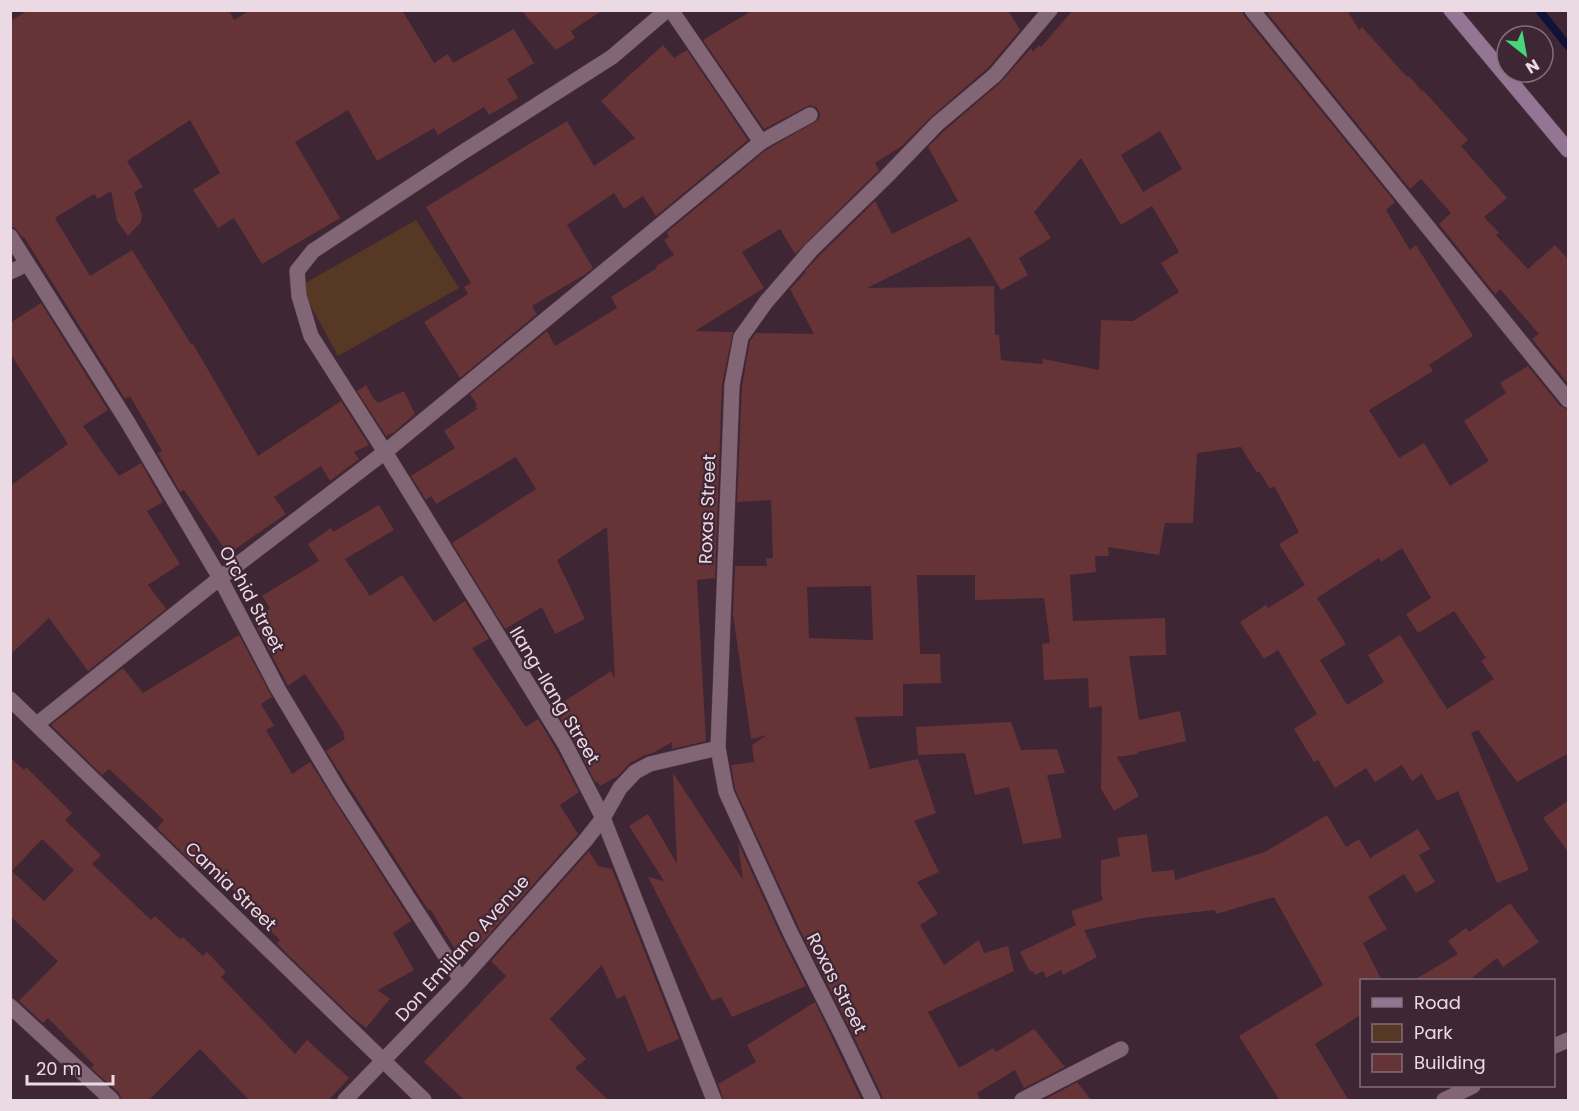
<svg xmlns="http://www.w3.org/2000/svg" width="1579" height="1111" viewBox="0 0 1579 1111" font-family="Poppins,sans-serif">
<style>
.green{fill:#573825}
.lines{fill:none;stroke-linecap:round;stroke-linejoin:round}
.stream{stroke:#111238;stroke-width:8}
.building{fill:#663336;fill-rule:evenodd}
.street-casing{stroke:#58434f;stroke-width:16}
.secondary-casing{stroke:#58434f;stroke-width:16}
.street{stroke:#826676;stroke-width:15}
.secondary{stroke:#947593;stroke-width:15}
.labels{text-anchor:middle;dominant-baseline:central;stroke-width:4.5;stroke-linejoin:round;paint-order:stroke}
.street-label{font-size:18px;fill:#ebdae3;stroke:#3e2634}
</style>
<rect width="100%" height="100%" fill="#3e2634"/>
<path class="green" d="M416 220 459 288 338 356 300 286Z"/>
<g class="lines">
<path class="stream" d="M1539 10 1568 46"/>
</g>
<g class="building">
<path d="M29 10H229L234 20 250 10H402L434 63 448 54 453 63 514 29 534 63 507 79 518 98 489 115 484 107 438 135 434 128 377 161 348 110 295 142 340 218 262 264 234 218 218 228 193 190 220 173 190 120 127 161 143 187 134 192 142 215 141 222 128 236 117 221 111 191 98 199 94 194 55 218 90 276 132 250 191 344H193L258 456 341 401 369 445 354 452 359 459 330 481 321 466 274 497 286 514 228 554 184 490 180 492 158 453 162 451 130 396 125 399 24 237 23 238 15 228 10 226V21Z"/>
<path d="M521 10H603L571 31 575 38 556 50Z"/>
<path d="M753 10H1008L1020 30 988 68 931 117 902 146 875 163 879 170 795 254 780 229 742 252 764 288 695 331 733 332 722 385 715 578 697 580 706 741 672 749V742L653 753 645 755 630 763 618 776 600 786 597 781 595 782 574 740 554 708 611 671 615 679 607 527 557 560 585 619 555 634 542 607 505 629 452 543 536 489 516 457 436 504 431 496 426 500 411 476 455 448 444 431 477 409 475 406 477 405 470 394 547 331 555 346 617 308 611 297 657 268 656 266 674 255 664 240 669 237 667 232 766 150 818 120 820 116 819 111 816 107 810 105 764 129 703 40Z"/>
<path d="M1073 10H1242L1244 16 1395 202 1386 210 1410 250 1416 245 1473 336 1429 365 1433 371 1369 410 1399 458 1424 443 1450 486 1489 461 1464 421 1506 393 1500 383 1528 366 1560 406 1569 410V753L1517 782 1478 730 1471 733 1529 870 1497 883 1458 791 1437 801 1422 774 1412 781 1402 765 1375 782 1366 768 1335 788 1318 760 1314 762 1294 729 1317 714 1278 650 1264 659 1240 622 1266 605 1268 608 1305 585 1279 544 1299 532 1274 486 1270 489 1259 471 1257 473 1241 447 1197 453 1193 523H1165L1159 555 1108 547 1109 556H1095L1096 572 1070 575 1073 621 1165 618 1166 655 1129 656 1139 720 1180 711 1186 741 1138 752V754L1117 757 1139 796 1114 811 1101 789 1102 706 1089 708 1088 678 1044 680 1042 644 1050 643 1044 598 975 600V575H917L920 654H940L941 683 903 684V716L855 717 870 769 918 759 936 813 914 821 939 872 917 882 938 914 920 925 944 965 979 940 984 953 1008 946 1014 971 928 1012 959 1068 993 1048 996 1052 1034 1029 1065 1067 1024 1088 1015 1070 977 1093 981 1101H883L882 1096 852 1033 799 928 735 789 731 765 754 762 752 745 767 735 751 739 733 615 735 566H767L766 558H773L771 500 737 502 742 386 750 341 756 333 814 334 790 289 806 272 805 271 818 257 875 201 892 234 958 201 928 147 944 131 1001 82 1031 48 1033 52 1039 45 1041 47ZM1160 131 1182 169 1143 192 1121 155ZM1081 158 1121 225 1152 206 1179 252 1161 263 1179 292 1133 321 1101 320 1099 370 1043 359 1042 364 1001 360 999 335H995L994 286 867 288 970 237 1001 290 1028 275 1019 258 1051 238 1034 212ZM1402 548 1431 598 1406 614 1418 633 1454 611 1486 658 1481 661 1494 679 1447 709 1400 635 1368 655 1384 682 1347 705 1320 660 1346 644 1317 598 1379 558 1381 562ZM871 586 873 640 809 638 807 587Z"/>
<path d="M1265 10H1347L1359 30 1362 27 1407 77 1409 76 1422 91 1423 90 1468 140 1461 146 1507 198 1484 217 1499 233 1496 235 1528 269 1555 245 1569 260V385L1532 339 1539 334 1500 289 1495 294 1439 224 1451 213 1421 179 1410 189Z"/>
<path d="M663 45 674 58 687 50 748 140 656 216 643 196 624 209 614 193 567 225 593 268 584 275 532 306 537 314 460 378 424 322 468 294 464 287 471 283 426 207 567 121 594 166 635 138 601 101Z"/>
<path d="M41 303 108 410 83 426 119 476 141 463 163 502 147 511 180 564 148 585 166 609 88 671 49 618 10 655V486L68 444 10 353V323Z"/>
<path d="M366 385 375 401 376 400 378 403 404 391 415 414 393 433 386 436 357 391Z"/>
<path d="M379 505 394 530 345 559 370 596 402 575 434 622 465 601 489 639 472 648 526 727 538 719 556 749 579 792 560 805 578 834 477 948 476 947 460 957 430 909 428 910 326 751 345 739 343 735 345 734 305 674 288 686 253 620 270 608 262 596 319 561 308 544 331 528 333 532Z"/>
<path d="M239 635 272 697 261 704 274 726 266 730 292 774 310 762 411 921 393 933 414 970 378 990 390 999 366 1028 352 1017 288 955 277 943 280 940 242 904 245 900 201 861 196 866 157 828 164 820 109 769 102 775 51 725 123 668 143 693Z"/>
<path d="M1011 722 1021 750 1057 749 1065 773 1047 775 1062 838 1023 844 1009 787 975 795 965 753 918 755 916 727Z"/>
<path d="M10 757 24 770 26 767 72 813 65 820 101 855 92 864 151 920 155 916 180 939 183 937 203 956 207 952 226 972 221 977 295 1054 307 1040 349 1078 328 1101H250L200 1049 148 1101H122L119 1093 91 1068 94 1065 48 1018 43 1023 19 1001 58 961 10 916ZM42 839 74 870 44 901 12 871Z"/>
<path d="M673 773 743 880 738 842 781 936 806 986 732 1017 721 997 712 1001 648 877 664 881 629 826 648 814 677 864Z"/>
<path d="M1569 800V853L1543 818Z"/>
<path d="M1327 815 1346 847 1359 839 1370 858 1418 829 1430 849 1419 855 1435 882 1416 893 1404 874 1368 897 1387 929 1363 943 1382 981H1362V1014L1315 1044 1349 1101H1280L1239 1036 1323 985 1274 897 1216 914 1215 910 1143 918 1084 930 1097 957 1063 975 1061 970 1046 978 1043 971 1035 975 1033 971 1030 972 1020 952 1076 925 1071 911 1103 900 1101 893V860L1120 856 1117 838 1147 834 1152 872 1174 870 1175 880 1265 852Z"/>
<path d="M589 851 598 866 612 869 679 1039 648 1052 625 995 617 999 602 965 550 1019 586 1059 575 1068 609 1101H465L424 1062 506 976 491 961Z"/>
<path d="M1510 903 1539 942 1503 967 1497 958 1468 981H1412L1458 954 1448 941 1466 928 1469 932Z"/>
<path d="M815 1002 862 1101H724L718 1084 756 1062 747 1045Z"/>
<path d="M1077 1082 1092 1101H1042Z"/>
</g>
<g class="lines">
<g class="street-casing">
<g id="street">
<path d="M667 10 612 57 463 152 313 251 297 271 299 296 311 336 385 452 565 744 603 818 714 1100"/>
<path d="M671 10 761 142"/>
<path d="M1252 10 1568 400"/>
<path d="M10 236 127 421 220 578 278 689 339 791 461 980"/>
<path d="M10 272 27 264"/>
<path d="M10 699 424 1100"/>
<path d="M37 724 220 578 385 452 761 142 810 115"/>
<path d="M10 1006 112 1100"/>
<path d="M1554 1046 1568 1040"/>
<path d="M345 1100 461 980 585 841 603 818 620 788 635 772 650 764 718 748"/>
<path d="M873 1100 843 1037 790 932 726 792 718 748 732 385 741 337 766 302 811 250 887 176 937 124 995 75 1050 10"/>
<path d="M1022 1100 1121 1049"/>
<path d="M1444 1100 1473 1086"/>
</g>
</g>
<g class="secondary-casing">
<path id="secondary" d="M1451 10 1568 150"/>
</g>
<use href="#street" class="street"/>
<use href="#secondary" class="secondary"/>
</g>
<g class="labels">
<g class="street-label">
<text transform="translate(707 509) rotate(-88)">Roxas Street</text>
<text transform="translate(252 599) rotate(62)">Orchid Street</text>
<text transform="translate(555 695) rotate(59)">Ilang-Ilang Street</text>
<text transform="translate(231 886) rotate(44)">Camia Street</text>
<text transform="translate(462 948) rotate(-48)">Don Emiliano Avenue</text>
<text transform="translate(837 983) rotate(63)">Roxas Street</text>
</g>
</g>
<rect width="1579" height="1111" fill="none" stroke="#ebdae3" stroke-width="24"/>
<rect x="1360" y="979" width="195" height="108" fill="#3e2634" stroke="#836e7a" stroke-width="1.5"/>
<rect x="1372" y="998" width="30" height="9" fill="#947593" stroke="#836e7a" stroke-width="1.5"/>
<text x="1414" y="1009" font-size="18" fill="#ebdae3">Road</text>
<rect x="1372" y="1024" width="30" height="18" fill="#573825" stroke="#836e7a" stroke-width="1.5"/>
<text x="1414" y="1039" font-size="18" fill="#ebdae3">Park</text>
<rect x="1372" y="1054" width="30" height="18" fill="#663336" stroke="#836e7a" stroke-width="1.5"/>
<text x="1414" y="1069" font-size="18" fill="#ebdae3">Building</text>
<g transform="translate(1525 54) rotate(149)"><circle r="28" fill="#3e2634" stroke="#836e7a" stroke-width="1.5"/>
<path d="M0-4.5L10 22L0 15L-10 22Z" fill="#45d77a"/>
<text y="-9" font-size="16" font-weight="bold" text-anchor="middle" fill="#ebdae3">N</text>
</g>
<path d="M27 1075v9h86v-9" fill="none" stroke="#ebdae3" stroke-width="3"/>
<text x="36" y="1075" font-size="18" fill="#ebdae3" stroke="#3e2634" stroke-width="4.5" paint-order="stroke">20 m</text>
</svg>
